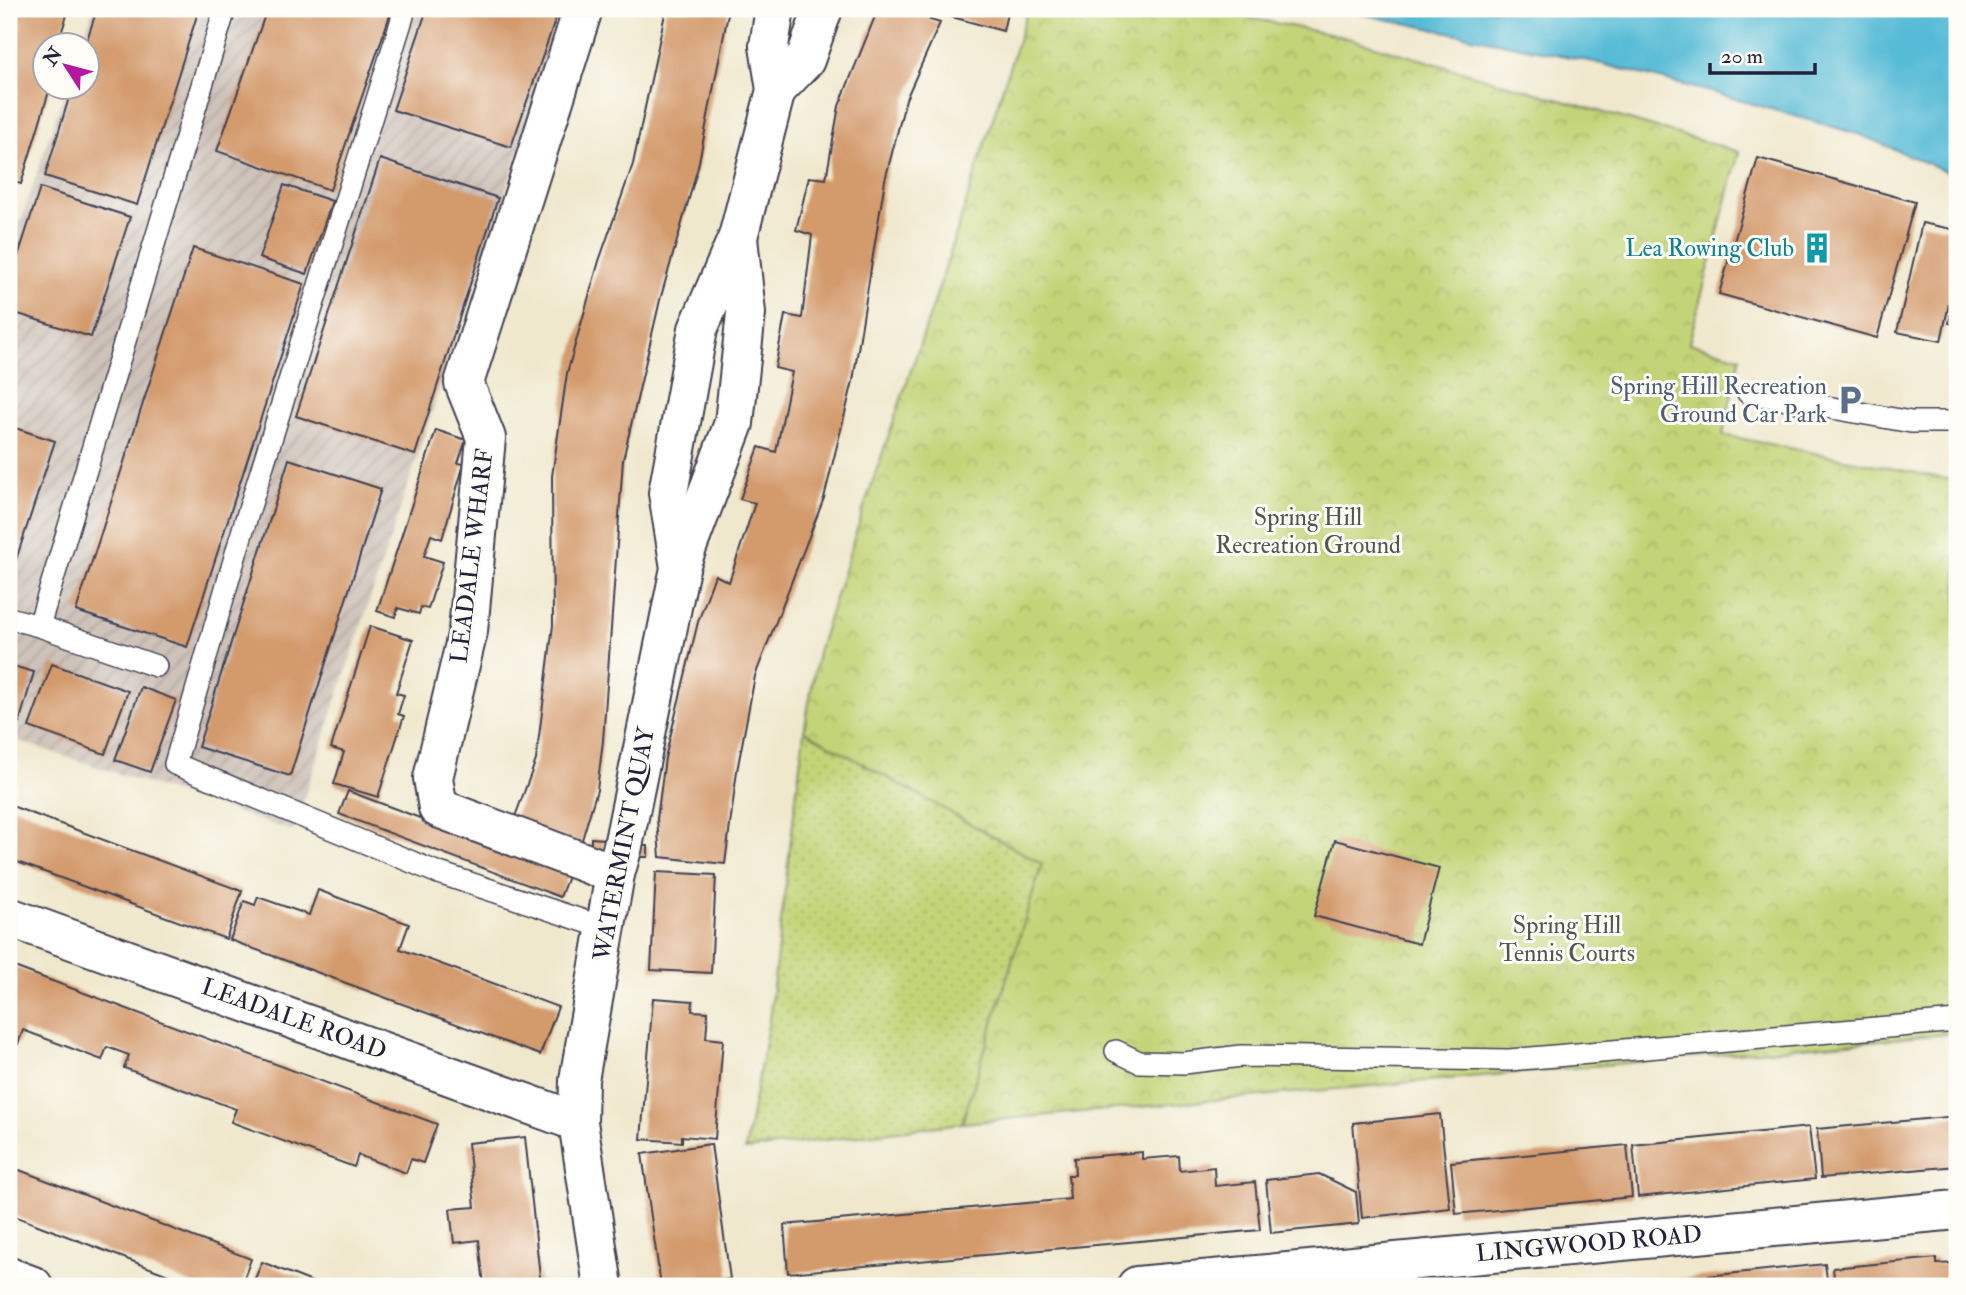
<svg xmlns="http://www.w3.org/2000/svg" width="1966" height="1295" viewBox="0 0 1966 1295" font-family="'IM FELL Double Pica',serif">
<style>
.industrial{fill:url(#industrial-furrows)}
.park{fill:url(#park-crowns);stroke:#727b59;stroke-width:2}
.garden{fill:url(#garden-dots);stroke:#727b59;stroke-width:2}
.water{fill:#57bbd6;stroke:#3c6e88;stroke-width:2}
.building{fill:#d39a6c}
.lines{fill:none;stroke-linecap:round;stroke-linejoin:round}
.service-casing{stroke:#414051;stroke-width:24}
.minor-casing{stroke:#414051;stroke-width:42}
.service{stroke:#fff;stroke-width:21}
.minor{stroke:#fff;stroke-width:38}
.labels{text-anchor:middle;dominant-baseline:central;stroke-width:6;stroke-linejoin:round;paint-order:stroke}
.culture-label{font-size:24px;fill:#0d838f;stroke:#fdfcf7;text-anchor:end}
.service-label{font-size:24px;fill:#4e5e75;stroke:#fdfcf7;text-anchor:end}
.park-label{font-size:24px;fill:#52574d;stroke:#fdfcf7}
.street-label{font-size:24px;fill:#22223b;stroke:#fdfcf7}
</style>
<defs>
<pattern id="industrial-furrows" width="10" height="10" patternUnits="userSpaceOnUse" patternTransform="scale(1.75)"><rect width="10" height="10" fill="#cec2b9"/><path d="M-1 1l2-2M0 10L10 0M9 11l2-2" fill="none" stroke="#b1a6a0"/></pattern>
<pattern id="park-crowns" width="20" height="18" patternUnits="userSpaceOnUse" patternTransform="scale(1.75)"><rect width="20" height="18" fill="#c2d477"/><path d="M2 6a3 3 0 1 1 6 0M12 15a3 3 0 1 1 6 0" fill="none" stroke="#a6b668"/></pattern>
<pattern id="garden-dots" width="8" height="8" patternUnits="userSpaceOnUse" patternTransform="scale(1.75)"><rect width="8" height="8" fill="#c2d477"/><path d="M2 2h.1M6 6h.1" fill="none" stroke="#a6b668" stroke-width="1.8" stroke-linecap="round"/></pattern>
</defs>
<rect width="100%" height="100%" fill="#fdfcf7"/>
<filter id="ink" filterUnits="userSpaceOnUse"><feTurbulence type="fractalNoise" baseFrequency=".0143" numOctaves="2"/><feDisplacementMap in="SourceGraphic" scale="14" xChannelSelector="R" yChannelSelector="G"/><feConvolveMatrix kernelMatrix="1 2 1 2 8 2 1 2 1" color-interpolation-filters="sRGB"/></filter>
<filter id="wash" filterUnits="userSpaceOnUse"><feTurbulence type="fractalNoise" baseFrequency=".00686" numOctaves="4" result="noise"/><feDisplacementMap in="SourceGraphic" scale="28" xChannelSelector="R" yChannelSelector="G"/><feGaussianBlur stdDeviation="1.57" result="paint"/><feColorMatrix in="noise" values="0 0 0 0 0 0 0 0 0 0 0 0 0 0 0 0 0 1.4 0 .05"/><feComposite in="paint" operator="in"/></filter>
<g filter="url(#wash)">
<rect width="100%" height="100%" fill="#f0e8cd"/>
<path class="industrial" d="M93 9H566L293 831 9 738V255L66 88H88V46L81 45Z"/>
<path class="park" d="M1028 9H1205L1344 37 1739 152 1689 343 1740 357 1723 435 1957 481V1033L962 1123 1042 864 804 731 818 652 865 504 932 309Z"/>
<path class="garden" d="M804 731 1042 864 962 1123 745 1150 769 1020Z"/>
<path class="water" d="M1336 9H1957V176L1861 135 1711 92 1594 62Z"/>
<g id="blocks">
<g class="building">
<path d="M9 9H69L57 46H46V88H50L21 184 9 180V65L11 57 9 56Z"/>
<path d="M97 9H199L137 205 45 176 72 88H88V46H85Z"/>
<path d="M267 9H392L330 190 217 151Z"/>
<path d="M427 9H559L511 147 393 110Z"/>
<path d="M666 9H729L698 167 660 300 623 460 603 741 597 790 581 843 513 822 536 760 553 625 552 476 567 373 599 261 633 164Z"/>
<path d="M878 9H1008L1003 31 934 12 930 20 940 23 906 99 885 180 853 381 824 498 755 676 737 771 725 864 660 857 657 819 665 758 698 622 715 575 729 582 755 503 740 499 759 447 776 452 792 372 775 368 785 315 802 318 812 235 796 230 809 177 826 179 839 106Z"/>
<path d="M1758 158 1915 202 1877 338 1719 294Z"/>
<path d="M380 159 498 198 415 455 296 416Z"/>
<path d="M284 185 332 201 307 274 259 258Z"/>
<path d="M40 188 130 217 91 337 9 311V284Z"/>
<path d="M1922 223 1957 230V266L1941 341 1897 332Z"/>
<path d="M193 248 304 284 187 647 76 611Z"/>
<path d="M1956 289H1957V325L1949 323Z"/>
<path d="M9 426 55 441 9 581Z"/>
<path d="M436 430 466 440 458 463 464 464 442 539 431 535 424 556 443 562 428 609 421 607 419 614 398 608 395 617 377 611Z"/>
<path d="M289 459 381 489 290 776 198 747Z"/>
<path d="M370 626 413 640 396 693 404 695 398 714 404 716 378 797 334 784 344 752 331 748Z"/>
<path d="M52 664 128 691 105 754 29 727Z"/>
<path d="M9 665 34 672 19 723 9 720Z"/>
<path d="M141 687 176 700 150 772 115 760Z"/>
<path d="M348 791 569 874 560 897 339 814Z"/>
<path d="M9 805 242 891 226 939 9 859Z"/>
<path d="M591 838 604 839 603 850H591Z"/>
<path d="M1335 840 1439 868 1419 944 1314 916Z"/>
<rect x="636" y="846" width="12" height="11"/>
<path d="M656 872 716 875 711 973 651 970Z"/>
<path d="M318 890 409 924 400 949 558 1007 540 1055 230 940 244 901 255 905 258 897 309 915Z"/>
<path d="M9 965 437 1124 423 1163 411 1159 406 1173 358 1155 354 1167 231 1122 236 1109 124 1068 129 1055 107 1047 102 1060 23 1030 18 1044 9 1041Z"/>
<path d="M653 998 693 1001 692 1011 708 1012 706 1038 723 1040 715 1139 682 1136V1142L641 1139Z"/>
<path d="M1440 1114 1450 1208 1362 1218 1353 1123Z"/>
<path d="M1957 1116V1166L1821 1178 1817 1129Z"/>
<path d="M1809 1127 1815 1179 1638 1197 1633 1145Z"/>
<path d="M525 1137 541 1286H484L479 1240 454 1243 450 1209 475 1207 468 1143Z"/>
<path d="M711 1144 730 1279 680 1286H661L642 1154Z"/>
<path d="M1627 1145 1632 1197 1456 1214 1451 1162Z"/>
<path d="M1142 1152V1159L1179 1156 1180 1171 1214 1167 1215 1186 1255 1182 1260 1230 788 1273 784 1225 1070 1199 1068 1175H1075L1074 1158Z"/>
<path d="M9 1166 251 1259 241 1286H197L9 1214Z"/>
<path d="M1319 1174 1356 1192 1359 1224 1271 1233 1266 1180Z"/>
<path d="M1937 1258V1264L1957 1263V1286H1835L1833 1268Z"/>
<path d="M262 1262 322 1286H252Z"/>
<path d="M1825 1264 1828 1286H1648V1282Z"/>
<path d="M1643 1282V1286H1618V1284Z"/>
</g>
</g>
</g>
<g filter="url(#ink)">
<use href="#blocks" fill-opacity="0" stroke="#414051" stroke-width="2"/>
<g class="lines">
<g class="service-casing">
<g id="service">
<path d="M403 16 244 526 175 764 436 872 605 928"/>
<path d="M1748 393 1911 422H1957"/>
<path d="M9 618 39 626 225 9"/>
<path d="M39 626 156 666"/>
<path d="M1116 1051 1139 1062 1184 1063 1241 1056 1509 1060 1957 1021"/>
</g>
</g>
<g class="minor-casing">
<g id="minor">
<path d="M583 9 464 383 486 438 468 631 433 778 438 808 615 874"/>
<path d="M776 90 805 60 823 9"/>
<path d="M680 566 734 423 746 313 738 238"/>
<path d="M9 917 578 1122"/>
<path d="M9 1277 33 1286"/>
<path d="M603 1286 578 1122 579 1080 615 874 623 846 680 568 668 493 698 329 738 237 776 90 769 46 775 9"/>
<path d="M1137 1286 1957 1210"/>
</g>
</g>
<use href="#service" class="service"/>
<use href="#minor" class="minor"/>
</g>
</g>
<defs>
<g id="building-bare" transform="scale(2.415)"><path d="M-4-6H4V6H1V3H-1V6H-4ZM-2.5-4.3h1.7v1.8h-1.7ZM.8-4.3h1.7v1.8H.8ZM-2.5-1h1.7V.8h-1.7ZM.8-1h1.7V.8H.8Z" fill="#0f9aa8" stroke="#fdfcf7" stroke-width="2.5" paint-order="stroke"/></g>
<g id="parking-bare" transform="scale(2.415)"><path d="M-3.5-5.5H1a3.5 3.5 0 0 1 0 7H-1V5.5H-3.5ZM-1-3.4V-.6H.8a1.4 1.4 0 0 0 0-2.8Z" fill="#5c6f8a" stroke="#fdfcf7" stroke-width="2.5" paint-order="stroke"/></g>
</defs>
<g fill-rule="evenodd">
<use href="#building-bare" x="1817" y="248"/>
<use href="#parking-bare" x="1850" y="400"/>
</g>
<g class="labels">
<g class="culture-label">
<text x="1794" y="248">Lea Rowing Club</text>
</g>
<g class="service-label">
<text x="1827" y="386">Spring Hill Recreation<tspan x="1827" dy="28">Ground Car Park</tspan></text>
</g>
<g class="park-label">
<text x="1308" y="517">Spring Hill<tspan x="1308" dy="28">Recreation Ground</tspan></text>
<text x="1567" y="925">Spring Hill<tspan x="1567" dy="28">Tennis Courts</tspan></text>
</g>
<g class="street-label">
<text transform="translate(472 556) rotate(-83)">LEADALE WHARF</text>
<text transform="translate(624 844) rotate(-79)">WATERMINT QUAY</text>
<text transform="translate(294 1019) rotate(20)">LEADALE ROAD</text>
<text transform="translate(1589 1244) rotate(-5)">LINGWOOD ROAD</text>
</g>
</g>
<rect width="1966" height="1295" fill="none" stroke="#fdfcf7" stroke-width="35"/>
<g transform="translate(66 66) rotate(306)"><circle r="33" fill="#fdfcf7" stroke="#a5a5ac" stroke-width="2"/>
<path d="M0-5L12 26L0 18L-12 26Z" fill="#b5179e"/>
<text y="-10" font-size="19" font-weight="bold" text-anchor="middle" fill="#22223b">N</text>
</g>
<path d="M1710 63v10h105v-10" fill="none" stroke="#22223b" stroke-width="3.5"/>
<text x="1721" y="63" font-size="21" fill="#22223b" stroke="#fdfcf7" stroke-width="5" paint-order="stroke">20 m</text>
</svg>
